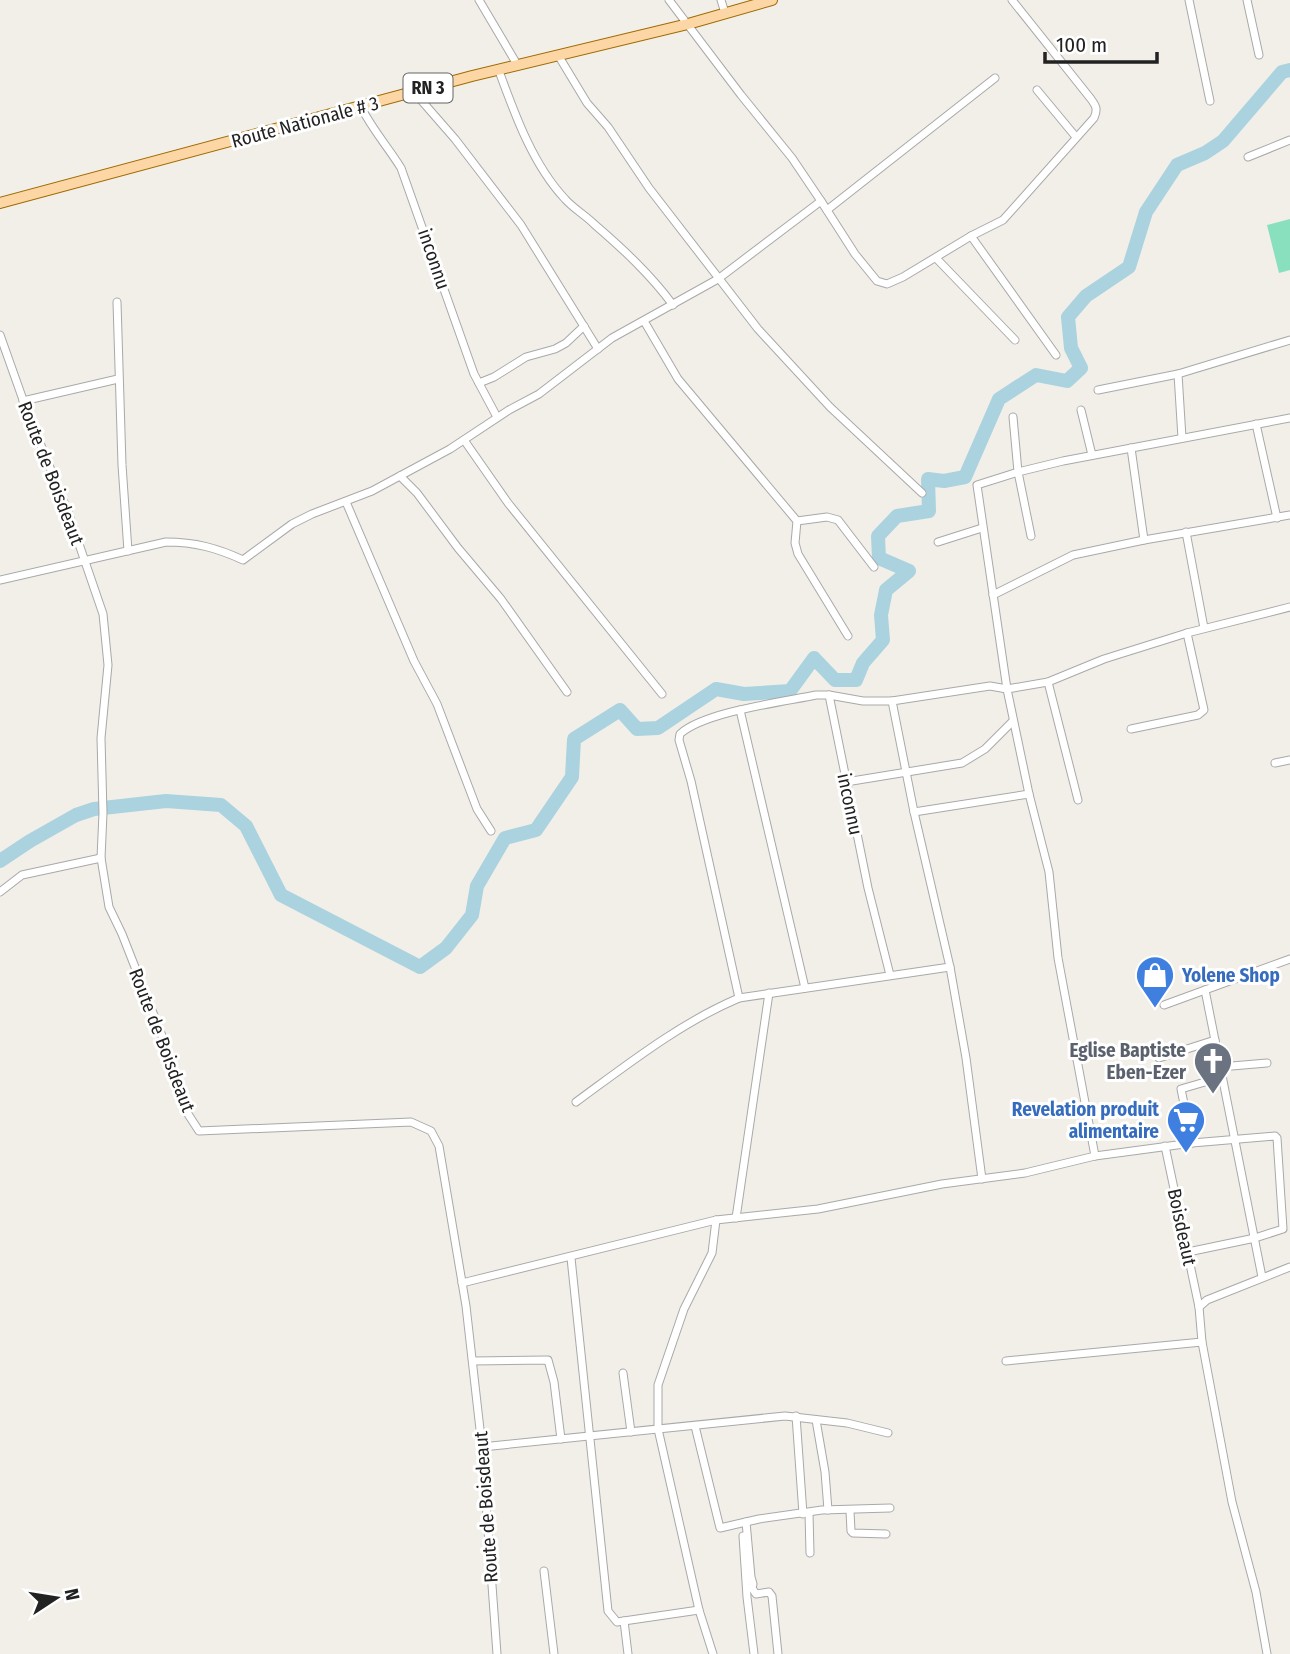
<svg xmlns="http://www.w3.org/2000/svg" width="1290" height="1654" viewBox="0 0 1290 1654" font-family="'Fira Sans Condensed',sans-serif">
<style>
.pitch{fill:#88e0be}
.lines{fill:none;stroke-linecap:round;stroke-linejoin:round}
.river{stroke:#aad3df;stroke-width:14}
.minor-casing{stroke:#a9a9a9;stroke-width:9}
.primary-casing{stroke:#a06b00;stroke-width:12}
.minor{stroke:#fff;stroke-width:7}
.primary{stroke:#fcd6a4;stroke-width:10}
.labels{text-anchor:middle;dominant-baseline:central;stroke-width:6;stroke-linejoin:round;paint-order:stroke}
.shield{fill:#fff;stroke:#646464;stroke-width:2}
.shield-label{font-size:18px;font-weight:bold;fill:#222}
.street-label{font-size:19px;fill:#222;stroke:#fff}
.shop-label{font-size:19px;font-weight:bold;fill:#366cbe;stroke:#fff;text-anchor:start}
.worship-label{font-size:19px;font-weight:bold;fill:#5b616d;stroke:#fff;text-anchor:end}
</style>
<rect width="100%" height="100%" fill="#f2efe9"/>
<path class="pitch" d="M1290 219V270L1279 273 1267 225Z"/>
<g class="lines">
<path class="river" d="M0 861 30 841 76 815 94 809 166 801 221 805 246 826 281 895 420 967 446 948 472 915 477 886 505 838 536 830 572 777 574 739 620 710 637 729 658 728 716 689 744 694 790 691 814 658 835 680H856L863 663 883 640 881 615 886 590 909 571 879 558 878 536 897 516 929 511 928 479 944 481 965 477 999 399 1036 375 1067 381 1081 368 1071 348 1068 317 1086 296 1129 267 1146 212 1177 165 1205 153 1223 141 1282 72 1290 70"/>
<g class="minor-casing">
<g id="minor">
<path d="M479 0 518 66"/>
<path d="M721 0 725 13"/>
<path d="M1189 0 1210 101"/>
<path d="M1247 0 1259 55"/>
<path d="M558 55 587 103 608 127 649 188 758 329 830 407 922 493"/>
<path d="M499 71C515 115 533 165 565 199 574 209 585 215 594 224 623 249 650 274 673 305"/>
<path d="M1037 90 1076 137"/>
<path d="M414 92 455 139 521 225 598 349"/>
<path d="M361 107C372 129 388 147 401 168L474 374 497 417"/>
<path d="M1248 157 1290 140"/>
<path d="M821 201 855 254 877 281 887 284 903 277 971 236 1003 220 1094 118C1098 109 1096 106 1091 99L1012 0"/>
<path d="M827 210 995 78"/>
<path d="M971 236 1056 355"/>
<path d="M936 258 1015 340"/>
<path d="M117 302 122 465 128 551"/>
<path d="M644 321 678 379 797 521 795 543 798 554 848 636"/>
<path d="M0 335 27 411 68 512 103 614 108 665 101 738 103 813 101 858 109 907 122 934 166 1046 186 1111 199 1131 411 1122 431 1131 439 1146 466 1306 482 1447 497 1654"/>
<path d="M479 383 494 377 526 357 555 349 566 343 584 326"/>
<path d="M1098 390 1178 374"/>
<path d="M23 401 118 379"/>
<path d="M1081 410 1092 455"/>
<path d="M1013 417 1018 472 977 485 1007 689 1029 794 1049 872 1058 958 1095 1156"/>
<path d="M1256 424 1277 518"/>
<path d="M1182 438 1178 374 1290 340"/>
<path d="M464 440 508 503 662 694"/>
<path d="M1131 448 1144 540 1290 515"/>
<path d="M400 476 417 493 458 548 501 599 567 692"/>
<path d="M346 502 414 661 437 704 477 809 491 831"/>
<path d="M797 521 827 517 838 520 874 567"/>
<path d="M1186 532 1204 628"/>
<path d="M1031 536 1018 472 1063 461 1290 418"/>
<path d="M938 542 982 528"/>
<path d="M0 580 166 542C195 542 217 548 243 560L292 524 312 514 372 491 450 449 509 410 539 394 612 338 718 279 821 201 792 158 741 95 669 0"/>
<path d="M993 595 1073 555 1144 540"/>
<path d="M1048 682 1078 800"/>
<path d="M892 701 914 812"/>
<path d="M740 710 805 988"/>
<path d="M1131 729 1198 715 1204 710 1187 633"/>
<path d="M1275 763 1290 760"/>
<path d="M846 782 962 763 985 749 1013 721"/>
<path d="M0 892 22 875 101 858"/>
<path d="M950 967 966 1058 982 1179"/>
<path d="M890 975 868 888 829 695 863 701H892L990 686 1007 689 1048 682 1104 659 1187 633 1290 607"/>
<path d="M739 998 691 781 679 740 680 734C704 712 782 702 816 695H829"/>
<path d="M1164 1005 1205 990"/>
<path d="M1159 1058 1215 1040"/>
<path d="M1220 1067 1267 1063"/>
<path d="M576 1102C628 1064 680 1023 739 998L950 967 914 812 1029 794"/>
<path d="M1192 1143 1181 1089 1222 1077"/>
<path d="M1165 1146 1199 1307 1202 1342 1232 1502 1256 1592 1267 1654"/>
<path d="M736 1218 769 993"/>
<path d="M571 1258 608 1611 617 1622 699 1610"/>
<path d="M1262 1277 1205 990 1290 959"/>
<path d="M462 1283 716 1220 818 1209 942 1184 1025 1173 1095 1156 1192 1143 1275 1136 1277 1138 1283 1229 1255 1238 1188 1252"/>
<path d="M1199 1307 1207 1300 1290 1267"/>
<path d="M473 1361 548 1360 554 1382 561 1439"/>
<path d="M1006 1361 1202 1342"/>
<path d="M623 1373 631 1432"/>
<path d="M796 1416 803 1514"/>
<path d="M816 1420 825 1472 828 1510"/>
<path d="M695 1426 720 1528 759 1519 822 1510 890 1508"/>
<path d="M482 1447 785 1416 847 1423 888 1433"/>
<path d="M850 1511 851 1531 853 1533 886 1534"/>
<path d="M809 1513 810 1553"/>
<path d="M746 1522 751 1577 753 1584 752 1588 756 1594 769 1592 772 1596 778 1654"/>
<path d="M743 1536 747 1597 754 1654"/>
<path d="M544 1571 554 1654"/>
<path d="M624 1621 628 1654"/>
<path d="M713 1654 699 1610 658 1429V1385L684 1309 712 1253 716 1220"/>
</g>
</g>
<g class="primary-casing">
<path id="primary" d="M0 203 472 76 688 24 772 0"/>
</g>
<use href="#minor" class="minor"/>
<use href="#primary" class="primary"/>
</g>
<defs>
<g id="shop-pin" transform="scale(2.0125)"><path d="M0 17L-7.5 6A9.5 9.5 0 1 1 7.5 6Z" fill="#3f7fe0" stroke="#fff"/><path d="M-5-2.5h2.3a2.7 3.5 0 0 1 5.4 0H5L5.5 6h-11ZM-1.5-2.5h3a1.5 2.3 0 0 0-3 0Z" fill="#fff"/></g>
<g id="church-pin" transform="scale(2.0125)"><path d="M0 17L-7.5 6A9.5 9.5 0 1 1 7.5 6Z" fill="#6b7280" stroke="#fff"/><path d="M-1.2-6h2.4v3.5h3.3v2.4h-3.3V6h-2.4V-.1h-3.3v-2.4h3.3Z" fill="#fff"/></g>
<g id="supermarket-pin" transform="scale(2.0125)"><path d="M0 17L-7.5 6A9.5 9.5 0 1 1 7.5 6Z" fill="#3f7fe0" stroke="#fff"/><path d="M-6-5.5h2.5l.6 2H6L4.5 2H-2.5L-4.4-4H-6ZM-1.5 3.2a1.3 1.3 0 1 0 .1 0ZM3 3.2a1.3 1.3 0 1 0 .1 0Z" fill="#fff"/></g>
</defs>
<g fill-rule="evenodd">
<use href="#shop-pin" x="1155" y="975"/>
<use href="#church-pin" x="1213" y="1061"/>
<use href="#supermarket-pin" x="1186" y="1120"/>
</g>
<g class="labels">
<rect class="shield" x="403.5" y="73.5" width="49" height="29" rx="5"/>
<g class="shield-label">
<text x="428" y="88">RN 3</text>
</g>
<g class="street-label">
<text transform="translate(305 122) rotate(-15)">Route Nationale # 3</text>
<text transform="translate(434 259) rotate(71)">inconnu</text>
<text transform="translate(51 473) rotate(69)">Route de Boisdeaut</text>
<text transform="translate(850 804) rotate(78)">inconnu</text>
<text transform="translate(162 1040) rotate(69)">Route de Boisdeaut</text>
<text transform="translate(1182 1227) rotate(78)">Boisdeaut</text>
<text transform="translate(486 1507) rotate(-94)">Route de Boisdeaut</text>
</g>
<g class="shop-label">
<text x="1182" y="975">Yolene Shop</text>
<text x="1159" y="1109" text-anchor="end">Revelation produit<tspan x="1159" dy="22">alimentaire</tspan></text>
</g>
<g class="worship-label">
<text x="1186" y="1050">Eglise Baptiste<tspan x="1186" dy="22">Eben-Ezer</tspan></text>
</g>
</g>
<g transform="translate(56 1598) rotate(78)" stroke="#ffffff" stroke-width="5" paint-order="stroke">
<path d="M0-5L12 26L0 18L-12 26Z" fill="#222222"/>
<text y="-10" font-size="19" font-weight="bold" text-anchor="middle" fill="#222222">N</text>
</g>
<path d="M1045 52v10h112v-10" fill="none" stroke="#222222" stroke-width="3.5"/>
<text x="1056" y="52" font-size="21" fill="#222222" stroke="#ffffff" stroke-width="5" paint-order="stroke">100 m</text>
</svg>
